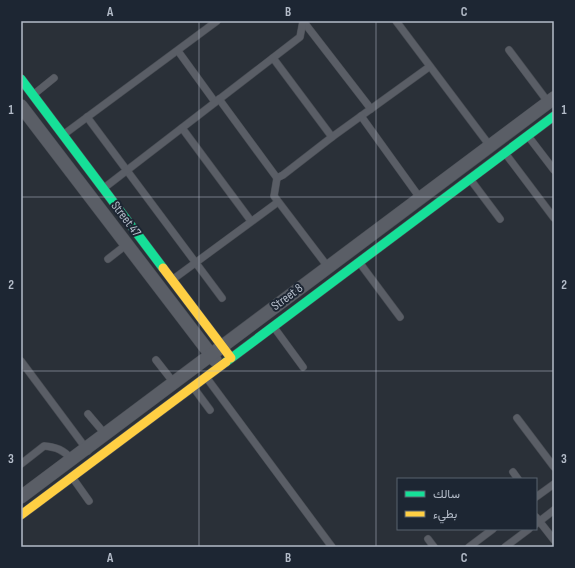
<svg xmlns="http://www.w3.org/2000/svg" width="575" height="568" viewBox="0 0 575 568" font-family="'Sofia Sans Condensed',Vazirmatn,sans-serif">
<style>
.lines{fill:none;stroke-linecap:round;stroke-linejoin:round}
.lane-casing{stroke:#484c53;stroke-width:8}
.street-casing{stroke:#484c53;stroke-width:14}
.fast-casing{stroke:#484c53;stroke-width:10}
.slow-casing{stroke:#484c53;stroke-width:10}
.lane{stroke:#5a5e66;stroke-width:7}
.street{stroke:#5a5e66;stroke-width:13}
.fast{stroke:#16e098;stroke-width:9}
.slow{stroke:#ffcf43;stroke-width:9}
.grid{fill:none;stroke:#b4bcc9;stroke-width:1;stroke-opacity:0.55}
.labels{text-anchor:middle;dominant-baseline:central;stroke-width:4;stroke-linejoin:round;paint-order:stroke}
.street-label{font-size:13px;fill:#b4bcc9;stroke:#1d2633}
.neatline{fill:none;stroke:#b4bcc9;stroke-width:1.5}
.grid-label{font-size:13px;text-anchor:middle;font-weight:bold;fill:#b4bcc9}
</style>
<rect width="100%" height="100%" fill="#2a3038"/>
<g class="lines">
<g class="lane-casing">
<g id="lane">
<path d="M303 21 371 109"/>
<path d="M396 21 490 146"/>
<path d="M509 50 548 102"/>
<path d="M178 51 215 102"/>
<path d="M273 58 332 137"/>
<path d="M33 95 54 78"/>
<path d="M219 99 277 178 283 175 332 137 429 67"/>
<path d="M361 116 420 198"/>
<path d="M87 117 222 298"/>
<path d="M182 128 251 221"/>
<path d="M63 135 217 21"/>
<path d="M528 136 554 170"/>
<path d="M505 153 554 218"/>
<path d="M277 178 274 196 328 267"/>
<path d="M470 179 500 219"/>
<path d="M104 188 300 37 303 21"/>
<path d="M108 259 126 245"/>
<path d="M359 262 400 317"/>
<path d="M172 280 278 202"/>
<path d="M273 326 303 367"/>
<path d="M156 360 174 383"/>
<path d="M21 361 88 451"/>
<path d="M206 377 332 547"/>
<path d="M193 387 210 410"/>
<path d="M88 414 105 434"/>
<path d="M517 418 554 467"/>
<path d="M21 464 44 446C56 447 64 450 71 459"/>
<path d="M513 472 518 479"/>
<path d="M72 477 89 501"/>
<path d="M536 497 554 484"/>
<path d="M536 517 554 540"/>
<path d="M536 524 554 510"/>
<path d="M428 539 434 547"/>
<path d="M469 547 493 529"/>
<path d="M505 547 529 529"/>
</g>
</g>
<g class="street-casing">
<g id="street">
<path d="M21 106 215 360"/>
<path d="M21 497 554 98"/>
</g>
</g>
<g class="fast-casing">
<g id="fast">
<path d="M21 79 163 268"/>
<path d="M226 362 554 116"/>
</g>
</g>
<g class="slow-casing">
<g id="slow">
<path d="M163 268 231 358"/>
<path d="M21 515 226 362"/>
</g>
</g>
<use href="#lane" class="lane"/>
<use href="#street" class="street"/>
<use href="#fast" class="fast"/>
<use href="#slow" class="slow"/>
</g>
<path class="grid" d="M199 21V547M376 21V547M21 197H554M21 371H554"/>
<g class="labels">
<g class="street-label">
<text transform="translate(126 219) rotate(53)">Street 47</text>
<text transform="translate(287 297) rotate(-37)">Street 8</text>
</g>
</g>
<rect width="575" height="568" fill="none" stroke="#1d2633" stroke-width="44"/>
<rect x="397" y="478" width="140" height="52" fill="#1d2633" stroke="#59626f"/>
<rect x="405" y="491" width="20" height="6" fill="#16e098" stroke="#59626f"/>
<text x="433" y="498" font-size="12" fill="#b4bcc9">سالك</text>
<rect x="405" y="511" width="20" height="6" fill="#ffcf43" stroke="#59626f"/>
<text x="433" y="518" font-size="12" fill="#b4bcc9">بطيء</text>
<rect x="22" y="22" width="531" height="524" class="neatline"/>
<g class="grid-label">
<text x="110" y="16">A</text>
<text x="288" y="16">B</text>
<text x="464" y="16">C</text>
<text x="11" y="114">1</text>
<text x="564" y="114">1</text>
<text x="11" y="289">2</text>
<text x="564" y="289">2</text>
<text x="11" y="463">3</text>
<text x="564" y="463">3</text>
<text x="110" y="562">A</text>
<text x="288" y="562">B</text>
<text x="464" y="562">C</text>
</g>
</svg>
